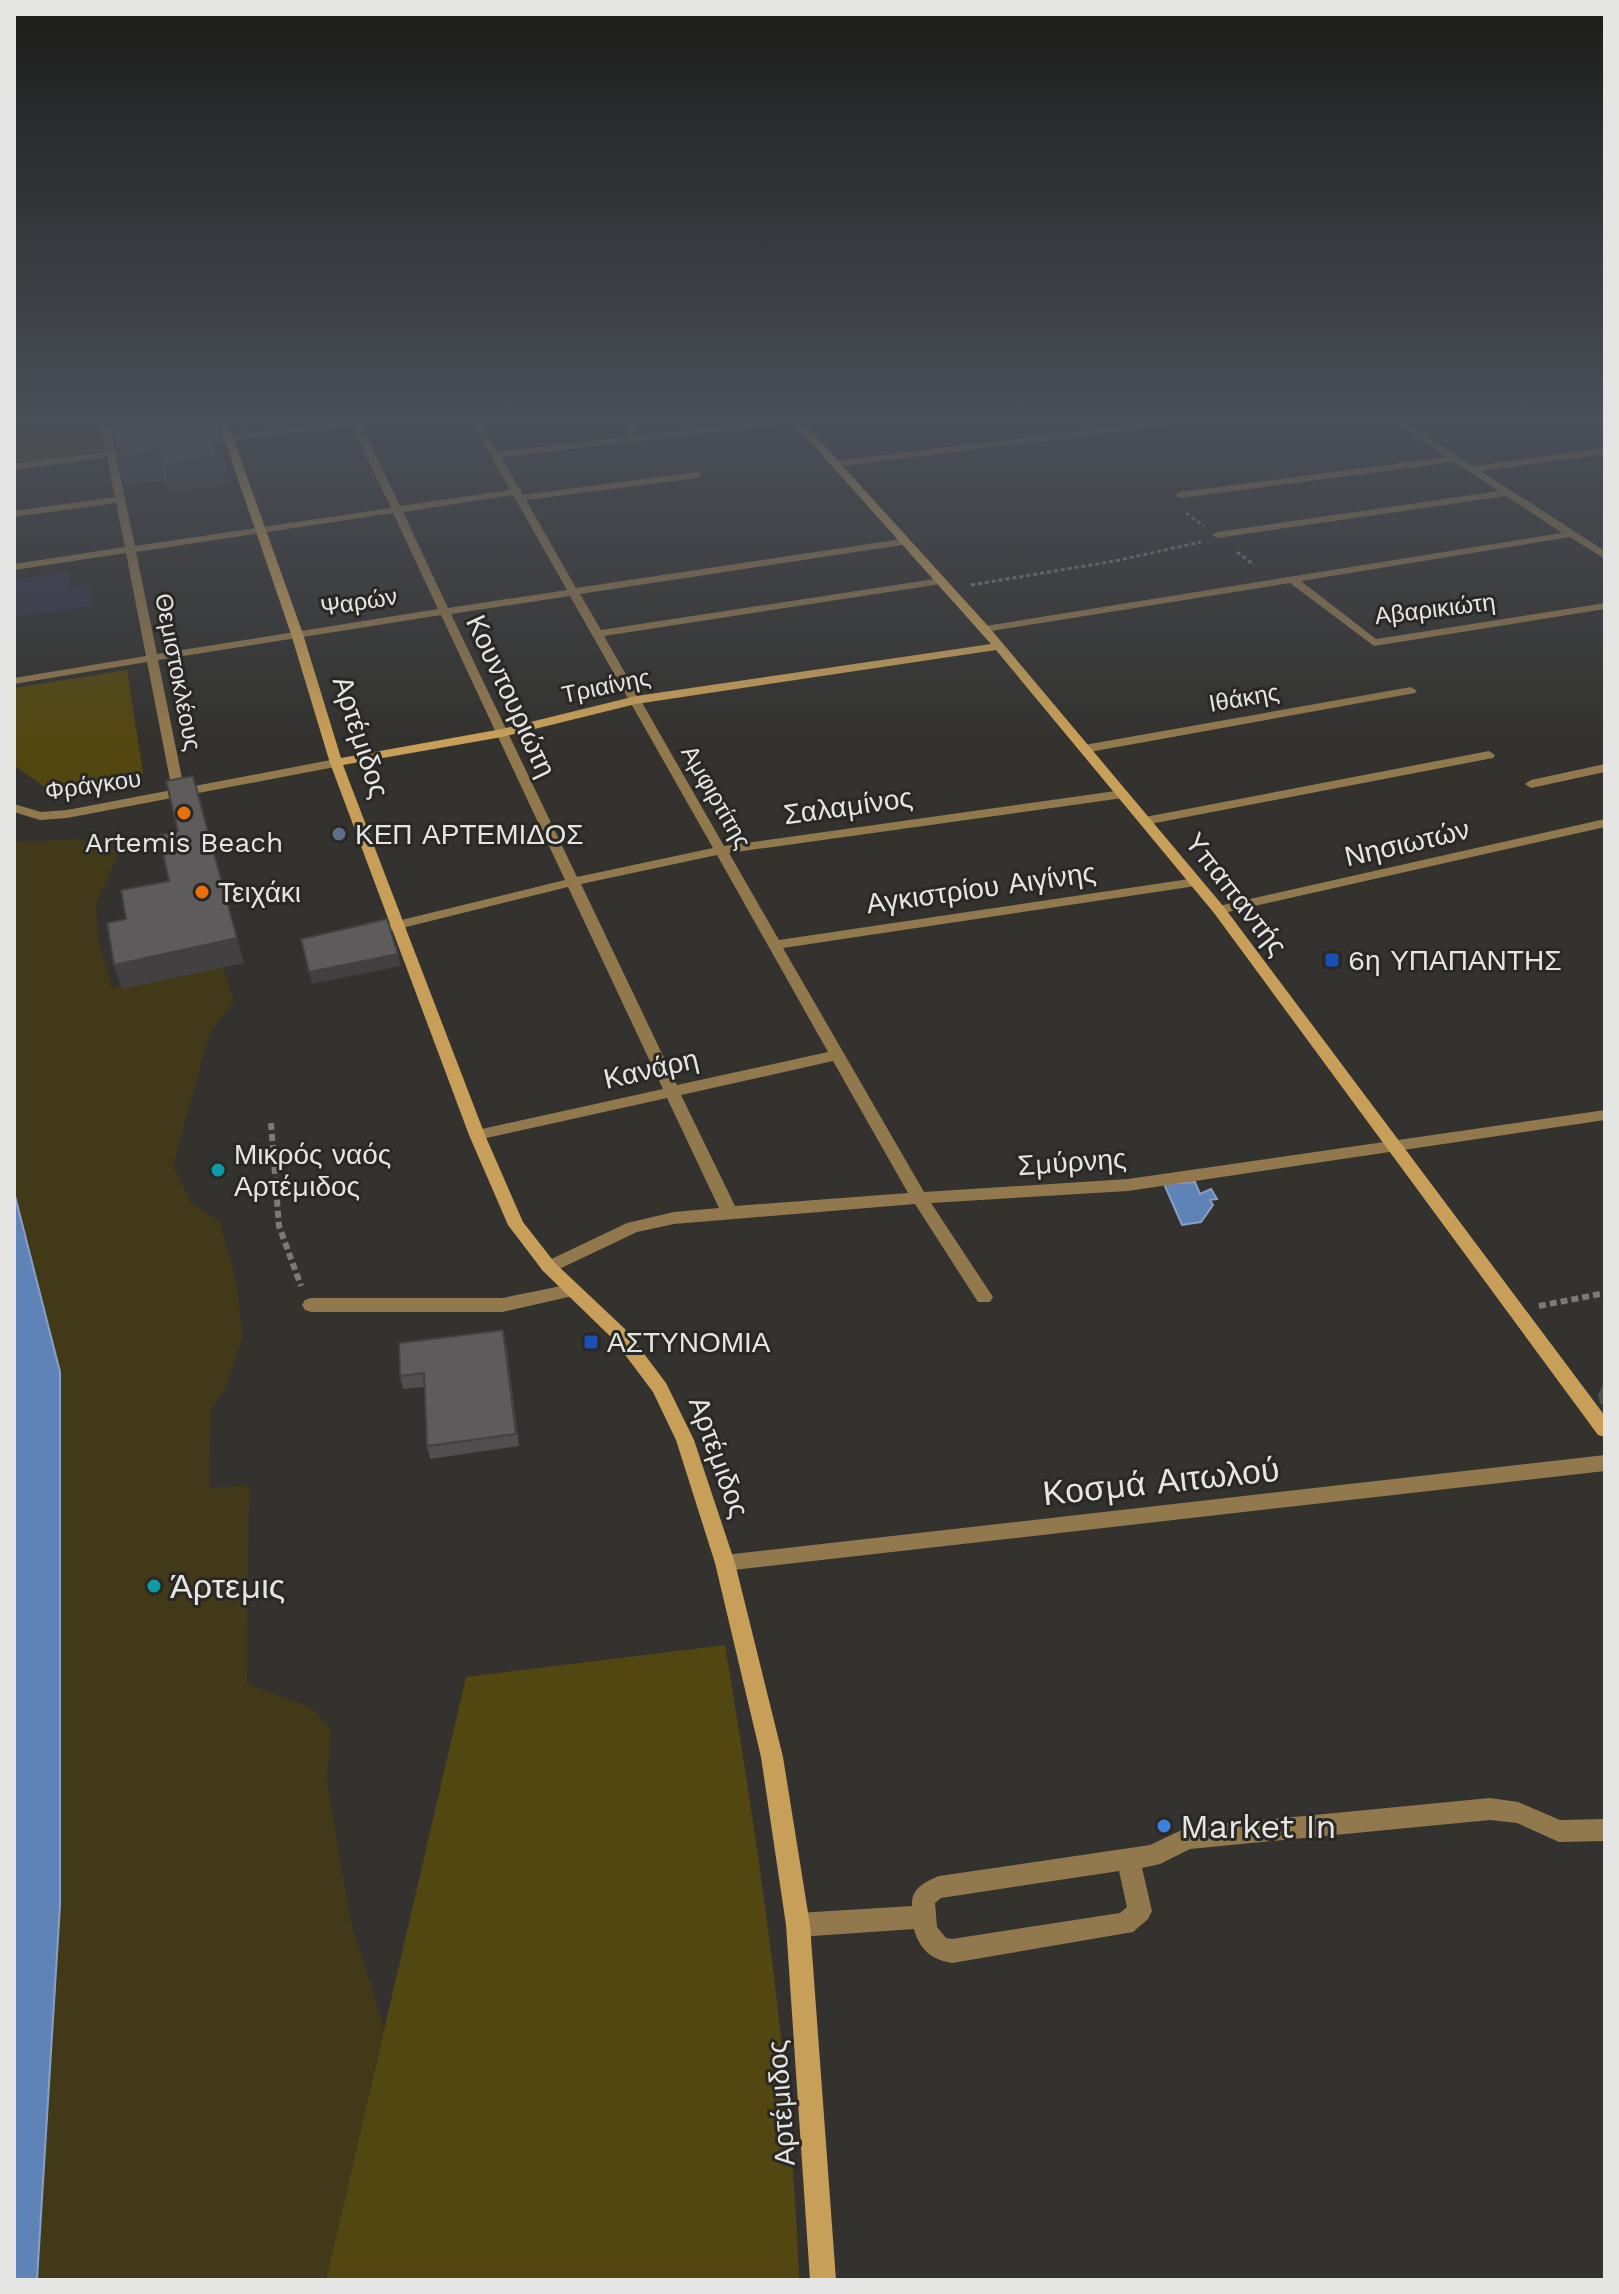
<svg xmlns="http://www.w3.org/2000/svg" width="1619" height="2294" viewBox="0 0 1619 2294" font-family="'Work Sans',sans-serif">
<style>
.education{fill:#3a3748}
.green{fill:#534711}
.sand{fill:#423919}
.water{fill:#5f83b7;stroke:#87a0c4;stroke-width:2}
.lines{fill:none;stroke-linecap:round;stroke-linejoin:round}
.path-far1{stroke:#7b7a78;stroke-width:3;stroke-dasharray:4 3;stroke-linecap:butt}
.path{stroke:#7b7a78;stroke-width:6;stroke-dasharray:7 4;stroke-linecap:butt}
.lane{fill:#92784d;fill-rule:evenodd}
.street{fill:#92784d;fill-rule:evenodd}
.secondary{fill:#c89f58;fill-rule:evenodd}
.wall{fill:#514e50}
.shaded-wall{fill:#424041}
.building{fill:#5e5b5d;stroke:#424041;stroke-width:2}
.food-dot{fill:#e8710a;stroke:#292825;stroke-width:3}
.service-dot{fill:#5c6f8a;stroke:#292825;stroke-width:3}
.transit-dot{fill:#1a4fb4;stroke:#292825;stroke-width:3}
.culture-dot{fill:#0f9aa8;stroke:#292825;stroke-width:3}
.shop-dot{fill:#3f7fe0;stroke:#292825;stroke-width:3}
.labels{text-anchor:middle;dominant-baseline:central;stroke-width:6;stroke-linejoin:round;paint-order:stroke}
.far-street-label{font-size:24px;fill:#e5e5e3;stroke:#292825}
.street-label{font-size:28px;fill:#e5e5e3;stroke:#292825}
.poi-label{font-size:28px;fill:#e5e5e3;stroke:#292825;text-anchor:start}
.near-street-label{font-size:34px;fill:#e5e5e3;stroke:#292825}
.near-poi-label{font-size:34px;fill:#e5e5e3;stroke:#292825;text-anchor:start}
</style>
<rect width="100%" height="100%" fill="#33322f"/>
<path class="education" d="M68 571 71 588 90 585 93 606 14 618 15 579Z"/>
<g class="green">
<path d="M14 418H99L107 454 14 467Z"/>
<path d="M127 670 143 773 47 789 14 765V688Z"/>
<path d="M725 1645C760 1856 791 2066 799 2280H326L466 1677Z"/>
</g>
<path class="sand" d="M88 839 119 852 96 905 98 939 112 988 223 966 234 1002 211 1030 173 1165 191 1203 220 1222 236 1281 243 1338 224 1391 211 1409 209 1488 249 1485 247 1684 312 1708 331 1729 327 1782 351 1922 384 2028 326 2280H38L60 1905V1372L14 1192V842Z"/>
<g class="water">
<path d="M1195 1182 1200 1194 1211 1189 1217 1199 1210 1200 1213 1205 1201 1222 1182 1225 1164 1184Z"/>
<path d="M14 1192 60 1372V1905L37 2280H14Z"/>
</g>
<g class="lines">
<g class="path-far1">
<path d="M1186 513 1204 526"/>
<path d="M1237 552 1254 565"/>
<path d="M971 585 1115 561 1201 542"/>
</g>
<g class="path">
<path d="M271 1123 279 1226 301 1286"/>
<path d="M1539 1306 1605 1293"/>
</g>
<g class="lane">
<path d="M1605 764V772L1531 788 1525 784 1531 780Z"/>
<path d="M571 1284 577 1285 580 1290 577 1295 502 1312H311L305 1310 302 1305 305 1300 311 1298H502Z"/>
<path d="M1490 1798 1518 1802 1560 1820 1605 1819V1841L1559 1842 1517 1823 1490 1820 1190 1849 1160 1864 1142 1868 1152 1911 1148 1919 1133 1932 952 1963C932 1960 919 1949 914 1929L798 1937 790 1933 786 1925 790 1917 798 1913 912 1906C911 1888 925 1882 939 1876L1150 1845 1188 1827ZM1119 1871 1127 1907 1120 1913 952 1939 946 1938 937 1927 935 1903 941 1898Z"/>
</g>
<g class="street">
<path d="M99 418H108L115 451 124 453 116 456 135 546 391 508 352 426 195 445 193 443 198 440 350 421 349 418H395L391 421 361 425 400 506 510 490 470 418H478L498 452 631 436 618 418H626L640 435 793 418H854L850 421 795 423 501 457 523 495 697 472 702 475 697 478 526 500 576 588 902 539 907 542 902 545 580 594 601 630 941 578 946 581 941 584 604 636 724 846 1123 790 1129 794 1123 798 729 853 779 940 1196 878 1203 882 1196 886 783 948 924 1192 1128 1179 1605 1110V1120L1128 1191 931 1203 993 1297 990 1302H978L915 1204 674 1224 637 1232 555 1271H543L540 1267 543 1263 627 1223 674 1212 719 1208 667 1098 477 1140 469 1135 477 1130 663 1089 568 887 386 932 379 928 381 925 565 880 441 615 158 660 184 788 336 759 342 763 340 766 67 818 40 820 14 812V804L41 812 67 810 172 790 147 662 14 684V678L146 656 126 553 14 570V564L125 547 116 503 14 517V511L115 497 107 457 14 470V464L106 452ZM513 495 567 590 448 608 403 512ZM393 513 438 609 157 654 136 552ZM570 596 713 848 577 877 451 614ZM717 855 828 1052 677 1085 581 884ZM833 1061 908 1193 735 1206 681 1095Z"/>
<path d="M1185 418H1208L1203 421 834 467 829 464 834 461Z"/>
<path d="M1389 418H1398L1473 466 1605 448V454L1481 471 1605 551V559L1570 537 1301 581 1376 639 1605 603V609L1374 646 1290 583 985 632 979 629 985 626 1562 533 1506 496 1217 538 1212 535 1217 532 1499 491 1454 462 1180 498 1175 495 1180 492 1447 457Z"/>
<path d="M1411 687 1417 691 1415 693 1084 753 1078 749 1084 745Z"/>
<path d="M1489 751 1495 755 1493 758 1145 825 1139 821 1145 817Z"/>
<path d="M1605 819V827L1219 914 1212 910 1219 906Z"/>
<path d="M1605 1455V1471L725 1571 718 1569 715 1563 718 1557 725 1555Z"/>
</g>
<path class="secondary" d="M217 418H226L303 634 341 758 502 729 636 696 991 644 789 418H799L989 627 1224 907 1605 1416V1437L1598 1435 1214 913 996 650 636 704 502 737 343 765 485 1135 523 1222 555 1263 626 1330 666 1383 694 1440 735 1563 783 1757 810 1925 836 2280H810L786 1925 761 1757 715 1563 676 1440 653 1392 614 1340 543 1271 508 1225 469 1135 330 763 291 634Z"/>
</g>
<g class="wall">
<path d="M110 418H216L220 435H218L226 470H222L225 484 171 493 165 480 125 485Z"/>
<path d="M228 418H327L317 419 318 422 234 433Z"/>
<path d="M506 1343 519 1446 430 1459 427 1446 424 1387 403 1389 400 1376Z"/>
<path d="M1604 1382H1605V1405L1600 1404 1598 1395Z"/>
</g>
<g class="shaded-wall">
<path d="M129 418H216L220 435 117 448 110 420Z"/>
<path d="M231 418H327L317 419 318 422 234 433Z"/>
<path d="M220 441 226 470H222L225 484 171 493 164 464 212 442Z"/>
<path d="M158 451 165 480 125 485 118 456Z"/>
<path d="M237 938 244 963 122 989 114 965Z"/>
<path d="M398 954 401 966 312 984 309 972Z"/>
</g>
<g class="building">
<path d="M110 418H129L110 420Z"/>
<path d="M213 418 220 441 212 442 218 456 164 464 158 451 118 456 112 431Z"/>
<path d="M193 776 237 938 114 965 107 923 126 919 121 890 169 881 159 835 178 831 166 781Z"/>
<path d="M387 919 398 954 309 972 301 939Z"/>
<path d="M503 1330 516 1434 427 1446 424 1373 400 1376 399 1343Z"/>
</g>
<linearGradient id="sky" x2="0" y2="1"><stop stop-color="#1c1c1a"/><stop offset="0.57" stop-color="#4a4f58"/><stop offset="1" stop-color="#4a4f58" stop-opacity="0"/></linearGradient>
<rect width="1619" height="739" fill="url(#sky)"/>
<g class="food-dot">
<circle cx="184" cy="813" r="8"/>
<circle cx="202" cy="892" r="8"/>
</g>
<circle class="service-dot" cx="339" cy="834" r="8"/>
<g class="transit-dot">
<rect x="1324" y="952" width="16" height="16" rx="4"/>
<rect x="583" y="1334" width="16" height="16" rx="4"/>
</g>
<g class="culture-dot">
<circle cx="218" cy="1170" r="8"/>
<circle cx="154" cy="1586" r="8"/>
</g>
<circle class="shop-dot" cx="1164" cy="1826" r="8"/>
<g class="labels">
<g class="far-street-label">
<text transform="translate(359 602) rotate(-9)">Ψαρών</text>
<text transform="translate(1435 609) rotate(-7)">Αβαρικιώτη</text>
<text transform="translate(178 672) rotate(79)">Θεμιστοκλέους</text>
<text transform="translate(606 686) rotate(-12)">Τριαίνης</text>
<text transform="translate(1244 698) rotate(-10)">Ιθάκης</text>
<text transform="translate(93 785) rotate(-8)">Φράγκου</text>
<text transform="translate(716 797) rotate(60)">Αμφιρτίτης</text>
</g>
<g class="street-label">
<text transform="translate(511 696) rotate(65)">Κουντουριώτη</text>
<text transform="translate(361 737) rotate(72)">Αρτέμιδος</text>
<text transform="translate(848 806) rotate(-8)">Σαλαμίνος</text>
<text transform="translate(1407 843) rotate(-13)">Νησιωτών</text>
<text transform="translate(981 888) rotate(-8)">Αγκιστρίου Αιγίνης</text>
<text transform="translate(1236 894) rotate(52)">Υπαπαντής</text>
<text transform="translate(651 1069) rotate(-13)">Κανάρη</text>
<text transform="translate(1072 1162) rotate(-4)">Σμύρνης</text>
<text transform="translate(719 1457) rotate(70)">Αρτέμιδος</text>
<text transform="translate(781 2103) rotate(-94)">Αρτέμιδος</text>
</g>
<g class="poi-label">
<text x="355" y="834">ΚΕΠ ΑΡΤΕΜΙΔΟΣ</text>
<text x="184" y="842" text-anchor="middle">Artemis Beach</text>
<text x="218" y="892">Τειχάκι</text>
<text x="1348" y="960">6η ΥΠΑΠΑΝΤΗΣ</text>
<text x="234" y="1154">Μικρός ναός<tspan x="234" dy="32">Αρτέμιδος</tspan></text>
<text x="607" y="1342">ΑΣΤΥΝΟΜΙΑ</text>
</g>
<g class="near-street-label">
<text transform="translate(1161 1481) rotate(-6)">Κοσμά Αιτωλού</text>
</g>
<g class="near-poi-label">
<text x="170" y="1586">Άρτεμις</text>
<text x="1180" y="1826">Market In</text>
</g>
</g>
<rect width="1619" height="2294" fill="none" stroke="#e5e5e3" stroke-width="32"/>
</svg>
